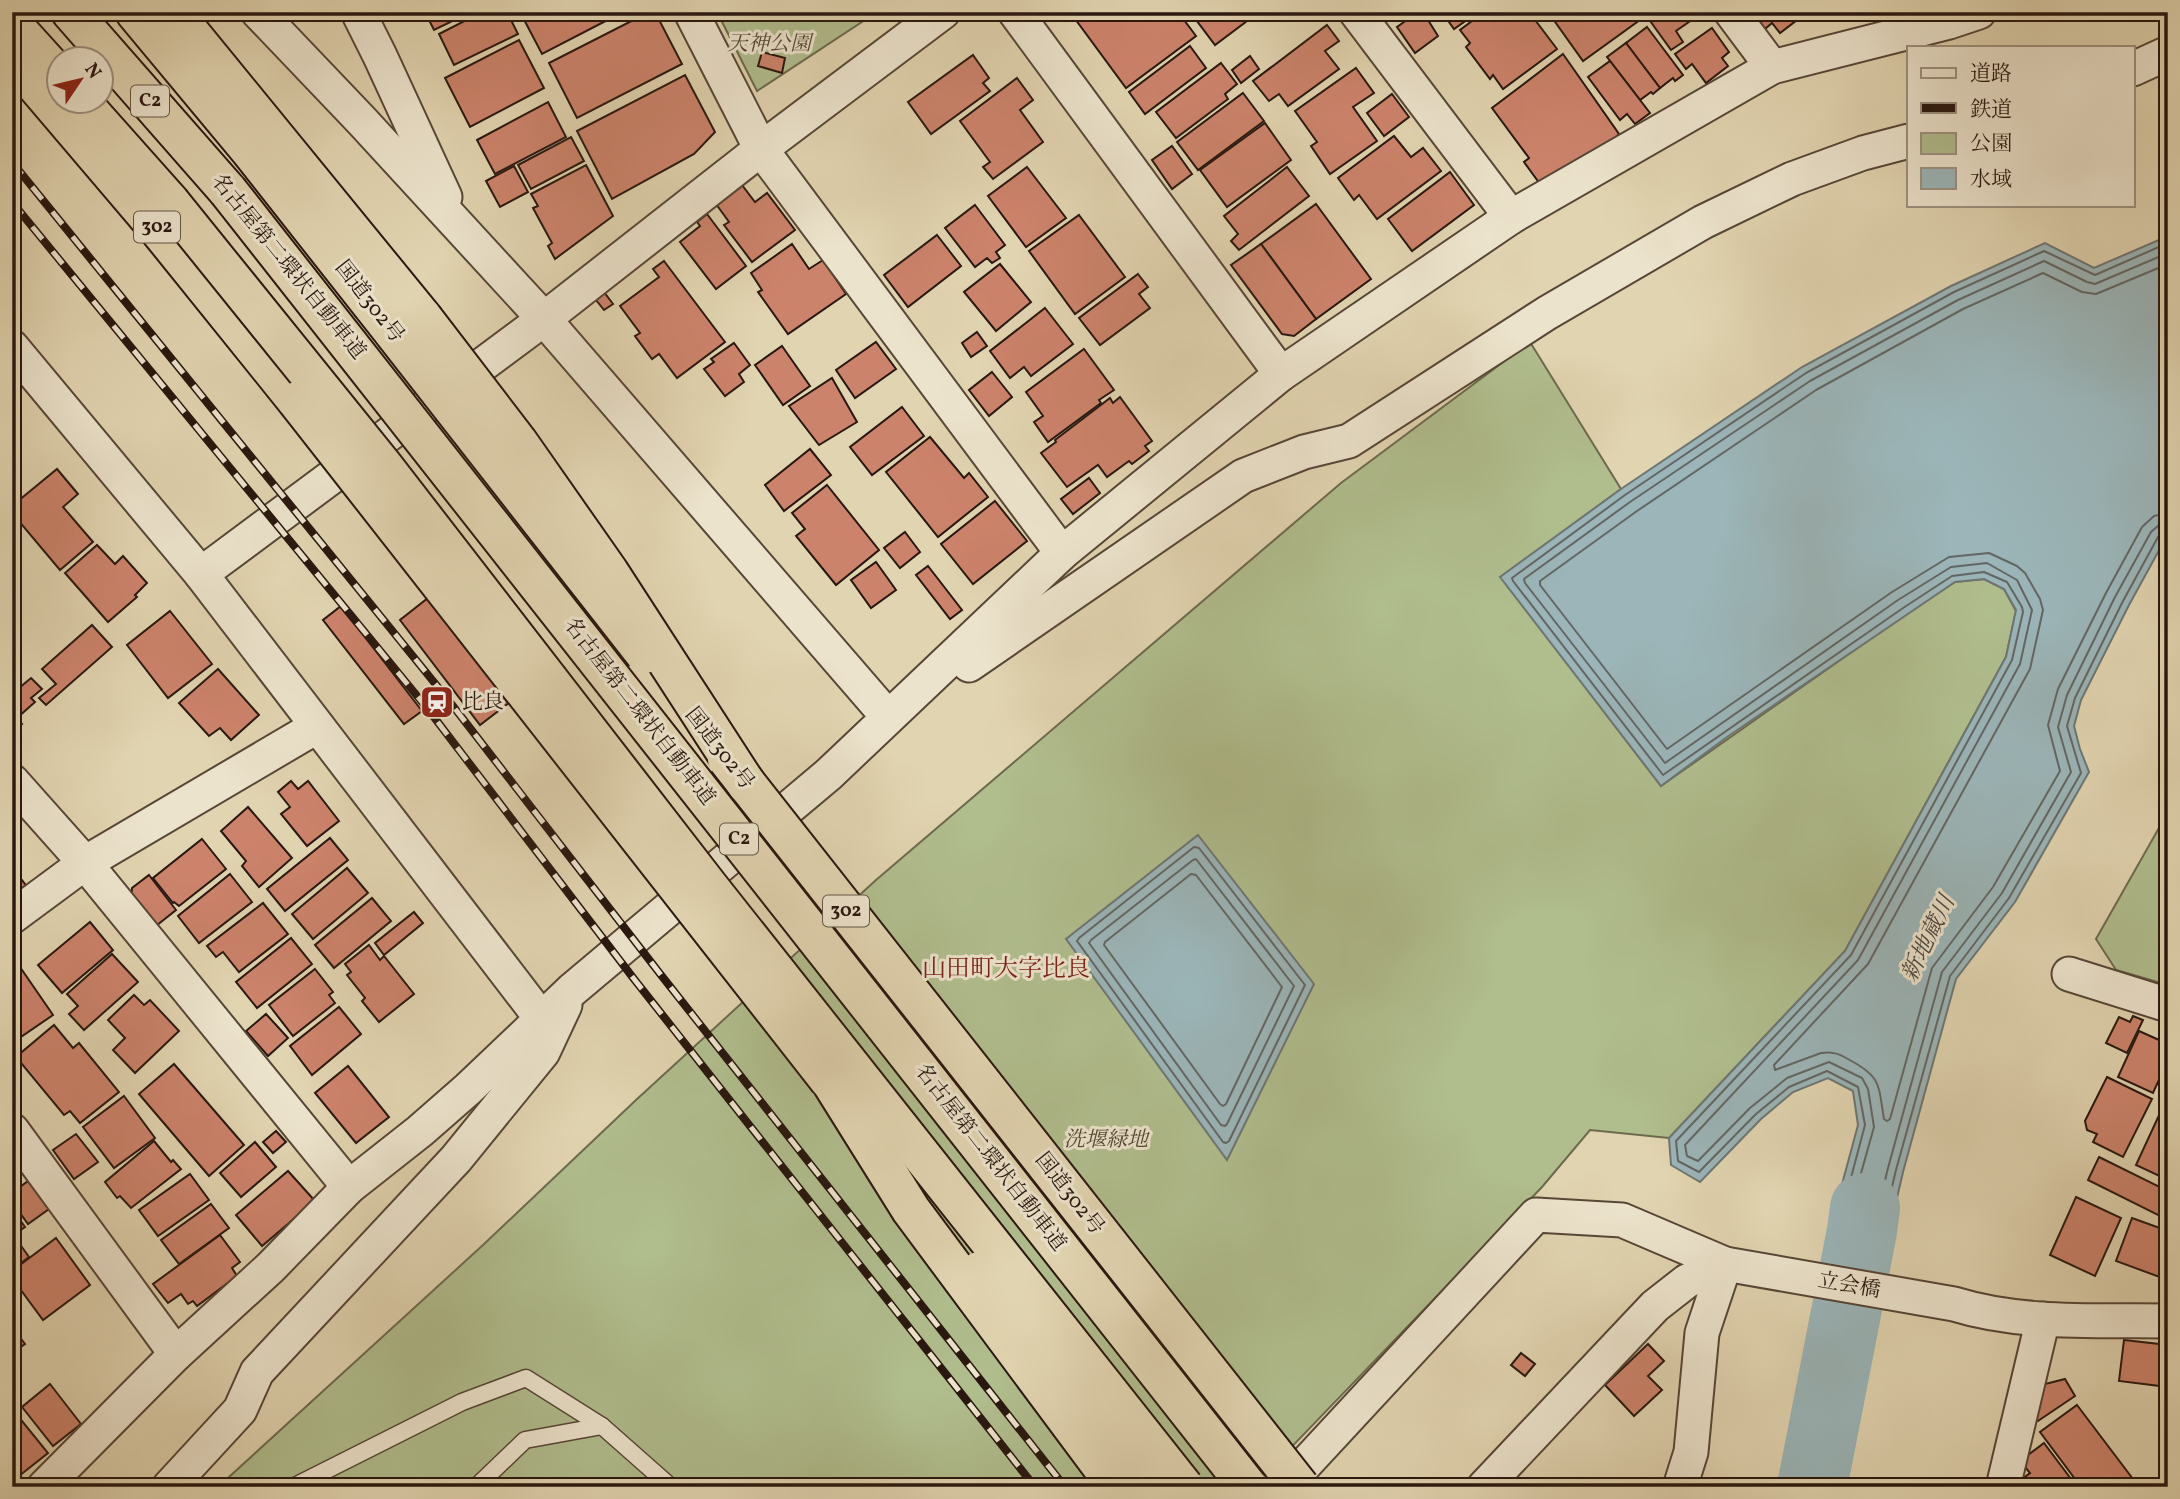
<svg xmlns="http://www.w3.org/2000/svg" width="2180" height="1499" viewBox="0 0 2180 1499" font-family="Vollkorn,'Noto Serif JP',serif">
<style>
.green{fill:#b0bd8d;stroke:#6c6a4e;stroke-width:2}
.water{fill:#9bb5b8;stroke:#6d7674;stroke-width:2}
.lines{fill:none;stroke-linecap:round;stroke-linejoin:round}
.shore{stroke:#626664;stroke-width:2}
.river{stroke:#9bb5b8;stroke-width:70}
.building{fill:#cc836b;stroke:#29170f;stroke-width:2}
.service-casing{stroke:#574637;stroke-width:19}
.minor-casing{stroke:#574637;stroke-width:37}
.trunk-casing{stroke:#29170f;stroke-width:42}
.motorway-casing{stroke:#29170f;stroke-width:42}
.service{stroke:#ece3cc;stroke-width:16}
.minor{stroke:#ece3cc;stroke-width:33}
.trunk{stroke:#e1d4b0;stroke-width:38}
.motorway{stroke:#e1d4b0;stroke-width:38}
.rail-casing{stroke:#29170f;stroke-width:8}
.rail{stroke:#ece3cc;stroke-width:5;stroke-dasharray:16;stroke-linecap:butt}
.trunk-bridge-casing{stroke:#29170f;stroke-width:42;stroke-linecap:butt}
.motorway-bridge-casing{stroke:#29170f;stroke-width:42;stroke-linecap:butt}
.trunk-bridge{stroke:#e1d4b0;stroke-width:38}
.motorway-bridge{stroke:#e1d4b0;stroke-width:38}
.labels{text-anchor:middle;dominant-baseline:central;stroke-width:6;stroke-linejoin:round;paint-order:stroke}
.shield{fill:#ece3cc;stroke:#645448;stroke-width:2}
.shield-label{font-size:19px;font-weight:bold;fill:#29170f}
.park-label{font-size:21px;font-style:italic;fill:#524935;stroke:#ece3cc}
.street-label{font-size:21px;fill:#29170f;stroke:#ece3cc}
.poi-label{font-size:21px;fill:#29170f;stroke:#ece3cc;text-anchor:start}
.water-label{font-size:23px;font-style:italic;fill:#4b4642;stroke:#ece3cc}
.quarter-label{font-size:24px;fill:#7a1f14;stroke:#ece3cc}
</style>
<rect width="100%" height="100%" fill="#e1d4b0"/>
<filter id="stains"><feTurbulence type="fractalNoise" baseFrequency=".00286" numOctaves="4"/><feColorMatrix values="0 0 0 0 .2 0 0 0 0 .09 0 0 0 0 .02 0 0 0 .5 -.17"/></filter>
<radialGradient id="worn" r=".72"><stop offset=".6" stop-color="#630" stop-opacity="0"/><stop offset="1" stop-color="#630" stop-opacity=".3"/></radialGradient>
<g class="green">
<path d="M717 12H877L757 91Z"/>
<path d="M1530 342 1621 489 1501 577 1661 786 1907 613 1955 582 1984 579 2004 589 2016 611 2006 657 1845 951 1669 1138 1590 1130 1542 1187 1253 1487H218L483 1245 636 1100 876 880 1341 483Z"/>
<path d="M2168 812V985L2116 970 2096 939Z"/>
</g>
<g class="water">
<path d="M2168 236V534L2129 605 2081 700 2074 726 2080 749 2089 772 2015 902 1956 979 1903 1172 1878 1280 1823 1276 1841 1188 1858 1125 1853 1091 1828 1078 1793 1092 1761 1119 1700 1182 1671 1165 1669 1138 1845 951 2006 657 2016 610 2004 589 1984 579 1955 582 1727 737 1661 786 1500 577 1621 489 1802 367 1951 286 2045 243 2094 268Z"/>
<path d="M1198 835 1314 984 1227 1160 1066 939Z"/>
</g>
<g class="lines">
<g class="shore">
<path d="M2168 253 2095 284 2087 282 2044 261 1958 300 1810 381 1630 502 1524 579 1525 583 1665 763 1898 600 1951 567 1987 563 2017 580 2032 610 2020 664 1858 960 1685 1145 1687 1156 1698 1161 1750 1108 1787 1078 1829 1062 1862 1078 1868 1089 1874 1127 1856 1191 1843 1257 1845 1261 1863 1263 1866 1261 1888 1168 1942 972 2002 893 2071 772 2058 727 2067 695 2115 597 2151 532 2159 525 2168 524"/>
<path d="M2168 264 2096 294 2082 292 2043 273 1963 309 1816 390 1637 511 1540 581V585L1667 749 1892 592 1949 557 1989 553 2017 566 2025 573 2040 599 2043 610 2030 669 1868 964 1774 1065 1775 1070 1821 1053C1832 1051 1839 1054 1848 1059 1882 1077 1878 1084 1884 1119L1887 1121 1890 1119 1932 968 1993 887 2060 771 2048 725 2058 689 2106 593 2142 527 2154 516 2168 513"/>
<path d="M1194 847 1199 848 1305 985 1229 1141 1226 1143 1223 1142 1077 941 1079 938Z"/>
<path d="M1196 859 1294 986 1227 1124 1225 1126 1221 1125 1089 943 1091 940 1193 860Z"/>
<path d="M1191 874 1196 875 1282 987 1226 1104 1223 1106 1220 1104 1104 945 1105 942Z"/>
<path d="M1833 1264 1848 1189 1865 1125 1858 1087 1827 1071 1789 1087 1756 1114 1699 1172 1678 1161 1676 1141 1851 955 2012 660 2023 612 2022 607 2007 582 1984 572 1952 576 1903 608 1663 775 1513 581 1512 578 1625 495 1806 373 1954 292 2044 251 2095 275 2168 243"/>
<path d="M1872 1271 1896 1170 1950 976 2009 898 2081 773 2067 726 2075 698 2123 601 2158 537 2162 533H2168"/>
</g>
<path class="river" d="M1812 1487 1862 1231 1865 1208"/>
</g>
<g class="building">
<path d="M425 12H471L434 30Z"/>
<path d="M482 12H507L518 34 454 65 439 34Z"/>
<path d="M520 12H623L542 54Z"/>
<path d="M649 12H655L682 64 577 118 549 63Z"/>
<path d="M1070 12H1178L1196 36 1126 88Z"/>
<path d="M1193 12H1259L1215 45 1191 13Z"/>
<path d="M1418 12H1423L1438 36 1415 53 1397 27Z"/>
<path d="M1442 12H1478L1454 29Z"/>
<path d="M1484 12H1529L1557 49 1503 89 1493 75 1490 79 1466 47 1470 43 1460 30Z"/>
<path d="M1548 12H1651L1583 61Z"/>
<path d="M1656 12H1693L1696 17 1676 31 1683 42 1671 50 1648 18Z"/>
<path d="M1752 12H1804L1805 14 1780 33 1772 23 1765 29Z"/>
<path d="M1327 25 1339 41 1325 51 1339 69 1288 106 1279 94 1269 101 1253 81Z"/>
<path d="M1647 27 1683 75 1675 81 1673 78 1660 88 1626 43Z"/>
<path d="M1712 28 1729 52 1722 58 1728 66 1706 83 1692 64 1686 69 1675 54Z"/>
<path d="M519 40 544 88 470 127 445 78Z"/>
<path d="M1626 43 1660 88 1653 94 1651 92 1640 100 1607 57Z"/>
<path d="M1190 46 1206 68 1145 114 1129 92Z"/>
<path d="M762 52 785 58 782 73 758 66Z"/>
<path d="M1563 54 1619 134 1607 147 1540 184 1524 162 1529 158 1492 108Z"/>
<path d="M973 55 989 78 983 83 990 91 931 134 908 102Z"/>
<path d="M1250 56 1259 69 1241 83 1232 70Z"/>
<path d="M1610 61 1650 113 1635 124 1627 114 1620 120 1588 77Z"/>
<path d="M1221 63 1237 84 1225 94 1228 99 1176 138 1156 112Z"/>
<path d="M1356 68 1374 93 1353 107 1377 141 1330 174 1311 146 1317 142 1295 111Z"/>
<path d="M685 75 715 132 694 154 612 199 577 131Z"/>
<path d="M1017 78 1033 100 1020 110 1043 142 993 179 983 167 990 162 960 121Z"/>
<path d="M1243 93 1264 121 1198 170 1177 142Z"/>
<path d="M1392 94 1409 117 1384 136 1367 113Z"/>
<path d="M548 102 566 137 495 174 477 140Z"/>
<path d="M1265 123 1291 160 1227 207 1200 170Z"/>
<path d="M1394 136 1411 157 1423 148 1441 171 1377 219 1359 195 1354 200 1338 178Z"/>
<path d="M571 137 584 161 531 189 518 165Z"/>
<path d="M1172 146 1192 174 1172 189 1152 160Z"/>
<path d="M586 165 613 216 555 259 548 246 552 243 533 208 538 206 531 194Z"/>
<path d="M514 166 528 192 500 207 486 181Z"/>
<path d="M1027 167 1066 218 1026 247 988 196Z"/>
<path d="M1287 167 1309 196 1239 250 1231 241 1238 234 1224 216Z"/>
<path d="M1450 172 1474 205 1412 251 1388 219Z"/>
<path d="M742 185 755 202 767 193 795 230 752 262 724 225 729 222 716 204Z"/>
<path d="M1316 204 1371 279 1316 319 1261 244Z"/>
<path d="M975 205 1005 245 996 252 1000 258 992 263 987 258 975 267 945 228Z"/>
<path d="M707 214 746 266 716 289 680 242 700 226 697 222Z"/>
<path d="M1079 215 1125 277 1075 314 1029 251Z"/>
<path d="M937 235 961 266 908 307 884 275Z"/>
<path d="M792 244 809 269 823 260 846 294 788 334 758 292 762 290 751 273Z"/>
<path d="M1261 244 1316 319 1294 336 1282 334 1231 265Z"/>
<path d="M664 261 725 342 677 378 659 354 652 359 635 336 640 333 620 306 659 277 653 269Z"/>
<path d="M1000 264 1031 302 996 331 964 292Z"/>
<path d="M1138 274 1148 287 1139 294 1150 308 1100 345 1079 318Z"/>
<path d="M601 288 613 304 604 310 592 295Z"/>
<path d="M1045 308 1073 344 1031 376 1024 367 1010 378 990 351Z"/>
<path d="M977 332 987 346 971 357 962 343Z"/>
<path d="M876 342 896 369 855 398 836 370Z"/>
<path d="M734 343 750 365 739 374 744 382 725 396 704 369 714 362 711 359Z"/>
<path d="M782 346 810 386 783 405 755 365Z"/>
<path d="M1084 349 1114 390 1099 400 1101 403 1048 442 1034 422 1043 416 1026 392Z"/>
<path d="M992 372 1012 397 989 416 969 390Z"/>
<path d="M832 378 857 422 819 445 789 406Z"/>
<path d="M1120 397 1152 441 1145 446 1149 451 1132 464 1129 461 1107 477 1098 465 1067 487 1041 453 1056 442 1055 440 1110 398 1113 403Z"/>
<path d="M902 407 924 436 872 475 850 447Z"/>
<path d="M930 437 964 478 969 473 988 497 938 537 886 472Z"/>
<path d="M810 449 831 475 784 511 765 485Z"/>
<path d="M57 469 78 494 63 507 93 542 60 570 12 513V506Z"/>
<path d="M1089 478 1100 493 1073 514 1061 499Z"/>
<path d="M827 485 879 550 836 585 796 536 805 529 792 513Z"/>
<path d="M995 501 1027 541 973 584 941 544Z"/>
<path d="M905 532 920 552 900 568 884 548Z"/>
<path d="M97 545 115 564 123 556 147 583 135 595 137 597 108 622 65 573Z"/>
<path d="M876 562 896 590 871 608 851 580Z"/>
<path d="M928 566 962 610 950 619 916 575Z"/>
<path d="M428 598 510 702 480 725 400 620Z"/>
<path d="M341 606 422 711 404 724 323 620Z"/>
<path d="M170 611 212 664 168 698 127 645Z"/>
<path d="M92 625 112 647 46 705 39 698 56 684 42 669Z"/>
<path d="M218 669 259 715 231 740 220 728 209 736 179 703Z"/>
<path d="M31 678 42 689 31 698 35 702 17 718 12 712V694Z"/>
<path d="M12 712 22 724 12 734Z"/>
<path d="M291 781 298 789 308 781 339 821 307 846 281 814 290 807 278 792Z"/>
<path d="M248 807 292 858 259 887 242 866 246 861 221 831Z"/>
<path d="M330 838 348 860 285 911 267 889Z"/>
<path d="M202 839 226 869 179 906 174 902 173 903 153 878Z"/>
<path d="M12 867 28 888 12 899Z"/>
<path d="M347 868 368 893 313 939 292 914Z"/>
<path d="M230 874 252 902 199 943 178 916Z"/>
<path d="M149 875 176 910 156 926 131 898 132 888Z"/>
<path d="M372 898 391 921 334 968 315 945Z"/>
<path d="M263 903 288 934 239 972 223 952 216 957 207 946Z"/>
<path d="M414 912 423 923 384 955 375 943Z"/>
<path d="M90 922 113 950 62 993 38 965Z"/>
<path d="M291 938 312 964 257 1008 236 982Z"/>
<path d="M369 945 380 960 384 956 414 994 379 1022 362 1001 365 998 347 975 351 972 345 964Z"/>
<path d="M112 954 138 982 84 1030 69 1014 78 1006 67 994Z"/>
<path d="M20 967 53 1015 12 1043V973Z"/>
<path d="M315 969 333 992 329 995 335 1003 293 1036 269 1005Z"/>
<path d="M134 995 144 1005 150 1000 179 1031 135 1073 113 1050 125 1038 108 1020Z"/>
<path d="M339 1007 361 1034 312 1075 290 1046Z"/>
<path d="M266 1014 288 1038 268 1056 246 1031Z"/>
<path d="M2133 1016 2143 1020 2127 1053 2106 1043 2119 1017 2130 1022Z"/>
<path d="M54 1025 73 1048 79 1043 119 1092 80 1123 70 1111 64 1115 16 1057Z"/>
<path d="M2139 1031 2168 1044V1060L2153 1093 2118 1077Z"/>
<path d="M174 1064 244 1145 209 1176 139 1094Z"/>
<path d="M348 1066 389 1117 356 1143 315 1093Z"/>
<path d="M2107 1077 2152 1099 2123 1157 2093 1142 2097 1134 2087 1130 2085 1121Z"/>
<path d="M124 1096 155 1138 114 1168 83 1127Z"/>
<path d="M2166 1100 2168 1101V1180L2136 1165Z"/>
<path d="M276 1131 286 1142 273 1153 263 1142Z"/>
<path d="M76 1134 98 1162 74 1179 53 1150Z"/>
<path d="M154 1141 171 1162 173 1160 181 1169 131 1208 120 1196 117 1198 105 1182Z"/>
<path d="M255 1142 276 1167 241 1197 220 1173Z"/>
<path d="M2099 1157 2168 1191V1220L2088 1180Z"/>
<path d="M288 1171 315 1201 262 1246 236 1215Z"/>
<path d="M190 1174 209 1200 158 1236 139 1210Z"/>
<path d="M28 1181 49 1209 28 1224 12 1202V1193Z"/>
<path d="M2076 1197 2121 1218 2095 1276 2050 1255Z"/>
<path d="M211 1204 229 1228 179 1264 161 1240Z"/>
<path d="M12 1209 25 1227 12 1236Z"/>
<path d="M2132 1218 2168 1231V1280L2116 1261Z"/>
<path d="M220 1235 240 1262 232 1268 237 1276 197 1306 193 1301 188 1304 181 1294 168 1303 153 1284Z"/>
<path d="M14 1236 29 1257 12 1270V1238Z"/>
<path d="M56 1238 90 1285 43 1320 12 1278V1271Z"/>
<path d="M12 1327 25 1344 12 1353Z"/>
<path d="M2124 1340 2168 1345V1387L2119 1381Z"/>
<path d="M1648 1344 1664 1361 1648 1376 1662 1390 1634 1416 1605 1385Z"/>
<path d="M1521 1353 1535 1364 1525 1376 1511 1365Z"/>
<path d="M2065 1379 2075 1396 2038 1421 2033 1414 2037 1386Z"/>
<path d="M50 1384 81 1424 53 1446 22 1407Z"/>
<path d="M2077 1405 2139 1487H2081L2040 1432Z"/>
<path d="M13 1410 48 1453 14 1480 12 1478Z"/>
<path d="M2044 1443 2077 1487H2021L2018 1482 2030 1473 2020 1461Z"/>
</g>
<g class="lines">
<g class="service-casing">
<g id="service">
<path d="M293 1487 462 1402 526 1378 602 1426 671 1487"/>
<path d="M476 1487 525 1440 602 1426"/>
</g>
</g>
<g class="minor-casing">
<g id="minor">
<path d="M258 12 362 121 544 319 888 717"/>
<path d="M358 12 380 56 445 197"/>
<path d="M691 12 761 149 1062 553"/>
<path d="M1015 12 1281 374"/>
<path d="M1356 12 1511 217"/>
<path d="M1731 12 1772 67"/>
<path d="M2133 69 2168 53"/>
<path d="M12 347 201 574 541 1018"/>
<path d="M201 574 544 319 761 149 943 12"/>
<path d="M969 665 1243 476 1304 452 1349 441 1547 313 1703 222 1792 179 1863 153 1909 141"/>
<path d="M12 781 85 863 349 1187"/>
<path d="M12 917 85 863 316 727"/>
<path d="M2069 974 2168 1005"/>
<path d="M12 1130 176 1354"/>
<path d="M44 1487 176 1354 271 1267 349 1187 420 1131 468 1089 572 990 829 774 1062 553 1281 374 1511 217 1772 67 1949 22 1979 12"/>
<path d="M169 1487 240 1410 257 1372 456 1159 543 1052 565 1005"/>
<path d="M1284 1487 1536 1215 1622 1220 1725 1264 1954 1304C2022 1325 2097 1320 2168 1321"/>
<path d="M1484 1487 1655 1306 1687 1281 1725 1264"/>
<path d="M1680 1487 1691 1452 1702 1333 1725 1264"/>
<path d="M2003 1487 2043 1319"/>
</g>
</g>
<g class="trunk-casing">
<g id="trunk">
<path d="M135 12 249 149 394 333"/>
<path d="M12 57 160 231 297 401"/>
</g>
</g>
<g class="motorway-casing">
<g id="motorway">
<path d="M71 12 228 191"/>
<path d="M173 12 423 318"/>
<path d="M12 24 60 77"/>
<path d="M81 102 170 202"/>
</g>
</g>
<use href="#service" class="service"/>
<use href="#minor" class="minor"/>
<use href="#trunk" class="trunk"/>
<use href="#motorway" class="motorway"/>
<g class="rail-casing">
<g id="rail">
<path d="M12 162 446 697 661 975 1065 1487"/>
<path d="M12 202 427 708 634 979 1035 1487"/>
</g>
</g>
<use href="#rail" class="rail"/>
<g class="trunk-bridge-casing">
<g id="trunk-bridge">
<path d="M394 333 645 654"/>
<path d="M297 401 829 1080"/>
<path d="M727 759 1300 1487"/>
<path d="M979 1271 1148 1487"/>
</g>
</g>
<g class="motorway-bridge-casing">
<g id="motorway-bridge">
<path d="M228 191 1248 1487"/>
<path d="M170 202 384 467 709 887 1184 1487"/>
<path d="M423 318 518 442 609 572 747 785"/>
<path d="M811 1050 911 1210 1117 1487"/>
</g>
</g>
<use href="#trunk-bridge" class="trunk-bridge"/>
<use href="#motorway-bridge" class="motorway-bridge"/>
</g>
<defs>
<g id="station-square" transform="scale(1.75)"><rect x="-9" y="-9" width="18" height="18" rx="4" fill="#8f2418" stroke="#ece3cc"/><path d="M-3-6H3Q5-6 5-4V2Q5 4 3 4L4.5 6H3L1.5 4h-3L-3 6H-4.5L-3 4Q-5 4-5 2V-4Q-5-6-3-6ZM-3.5-4v3h7v-3ZM-3.5 1v1.5H-2V1ZM2 1v1.5H3.5V1Z" fill="#fff"/></g>
</defs>
<g fill-rule="evenodd">
<use href="#station-square" x="437" y="702"/>
</g>
<g class="labels">
<g class="shield">
<rect x="131" y="85.5" width="38" height="31" rx="5"/>
<rect x="134" y="211.5" width="46" height="31" rx="5"/>
<rect x="720" y="823.5" width="38" height="31" rx="5"/>
<rect x="823" y="895.5" width="46" height="31" rx="5"/>
</g>
<g class="shield-label">
<text x="150" y="101">C2</text>
<text x="157" y="227">302</text>
<text x="739" y="839">C2</text>
<text x="846" y="911">302</text>
</g>
<g class="park-label">
<text x="769" y="44">天神公園</text>
<text x="1106" y="1140">洗堰緑地</text>
</g>
<g class="street-label">
<text transform="translate(288 267) rotate(51)">名古屋第二環状自動車道</text>
<text transform="translate(369 302) rotate(52)">国道302号</text>
<text transform="translate(639 712) rotate(52)">名古屋第二環状自動車道</text>
<text transform="translate(719 749) rotate(52)">国道302号</text>
<text transform="translate(990 1158) rotate(52)">名古屋第二環状自動車道</text>
<text transform="translate(1069 1194) rotate(52)">国道302号</text>
<text transform="translate(1849 1286) rotate(10)">立会橋</text>
</g>
<g class="poi-label">
<text x="462" y="702">比良</text>
</g>
<g class="water-label">
<text transform="translate(1929 939) rotate(-64)">新地蔵川</text>
</g>
<g class="quarter-label">
<text x="1006" y="970">山田町大字比良</text>
</g>
</g>
<rect width="2180" height="1499" fill="none" stroke="#e1d4b0" stroke-width="42"/>
<rect x="14" y="14" width="2152" height="1471" fill="none" stroke="#29170f" stroke-width="3.5"/>
<rect x="21" y="21" width="2138" height="1457" fill="none" stroke="#29170f" stroke-width="2"/>
<rect x="1907" y="46" width="228" height="161" fill="#ece3cc" stroke="#9e9180" stroke-width="2"/>
<rect x="1921" y="68" width="35" height="10" fill="#ece3cc" stroke="#9e9180" stroke-width="2"/>
<text x="1970" y="80" font-size="21" fill="#29170f">道路</text>
<rect x="1921" y="103" width="35" height="10" fill="#29170f" stroke="#9e9180" stroke-width="2"/>
<text x="1970" y="116" font-size="21" fill="#29170f">鉄道</text>
<rect x="1921" y="133" width="35" height="21" fill="#b0bd8d" stroke="#9e9180" stroke-width="2"/>
<text x="1970" y="150" font-size="21" fill="#29170f">公園</text>
<rect x="1921" y="168" width="35" height="21" fill="#9bb5b8" stroke="#9e9180" stroke-width="2"/>
<text x="1970" y="186" font-size="21" fill="#29170f">水域</text>
<g transform="translate(80 80) rotate(55)"><circle r="33" fill="#ece3cc" stroke="#9e9180" stroke-width="2"/>
<path d="M0-5L12 26L0 18L-12 26Z" fill="#8f2418"/>
<text y="-10" font-size="19" font-weight="bold" text-anchor="middle" fill="#29170f">N</text>
</g>
<rect width="100%" height="100%" filter="url(#stains)"/>
<rect width="100%" height="100%" fill="url(#worn)"/>
</svg>
